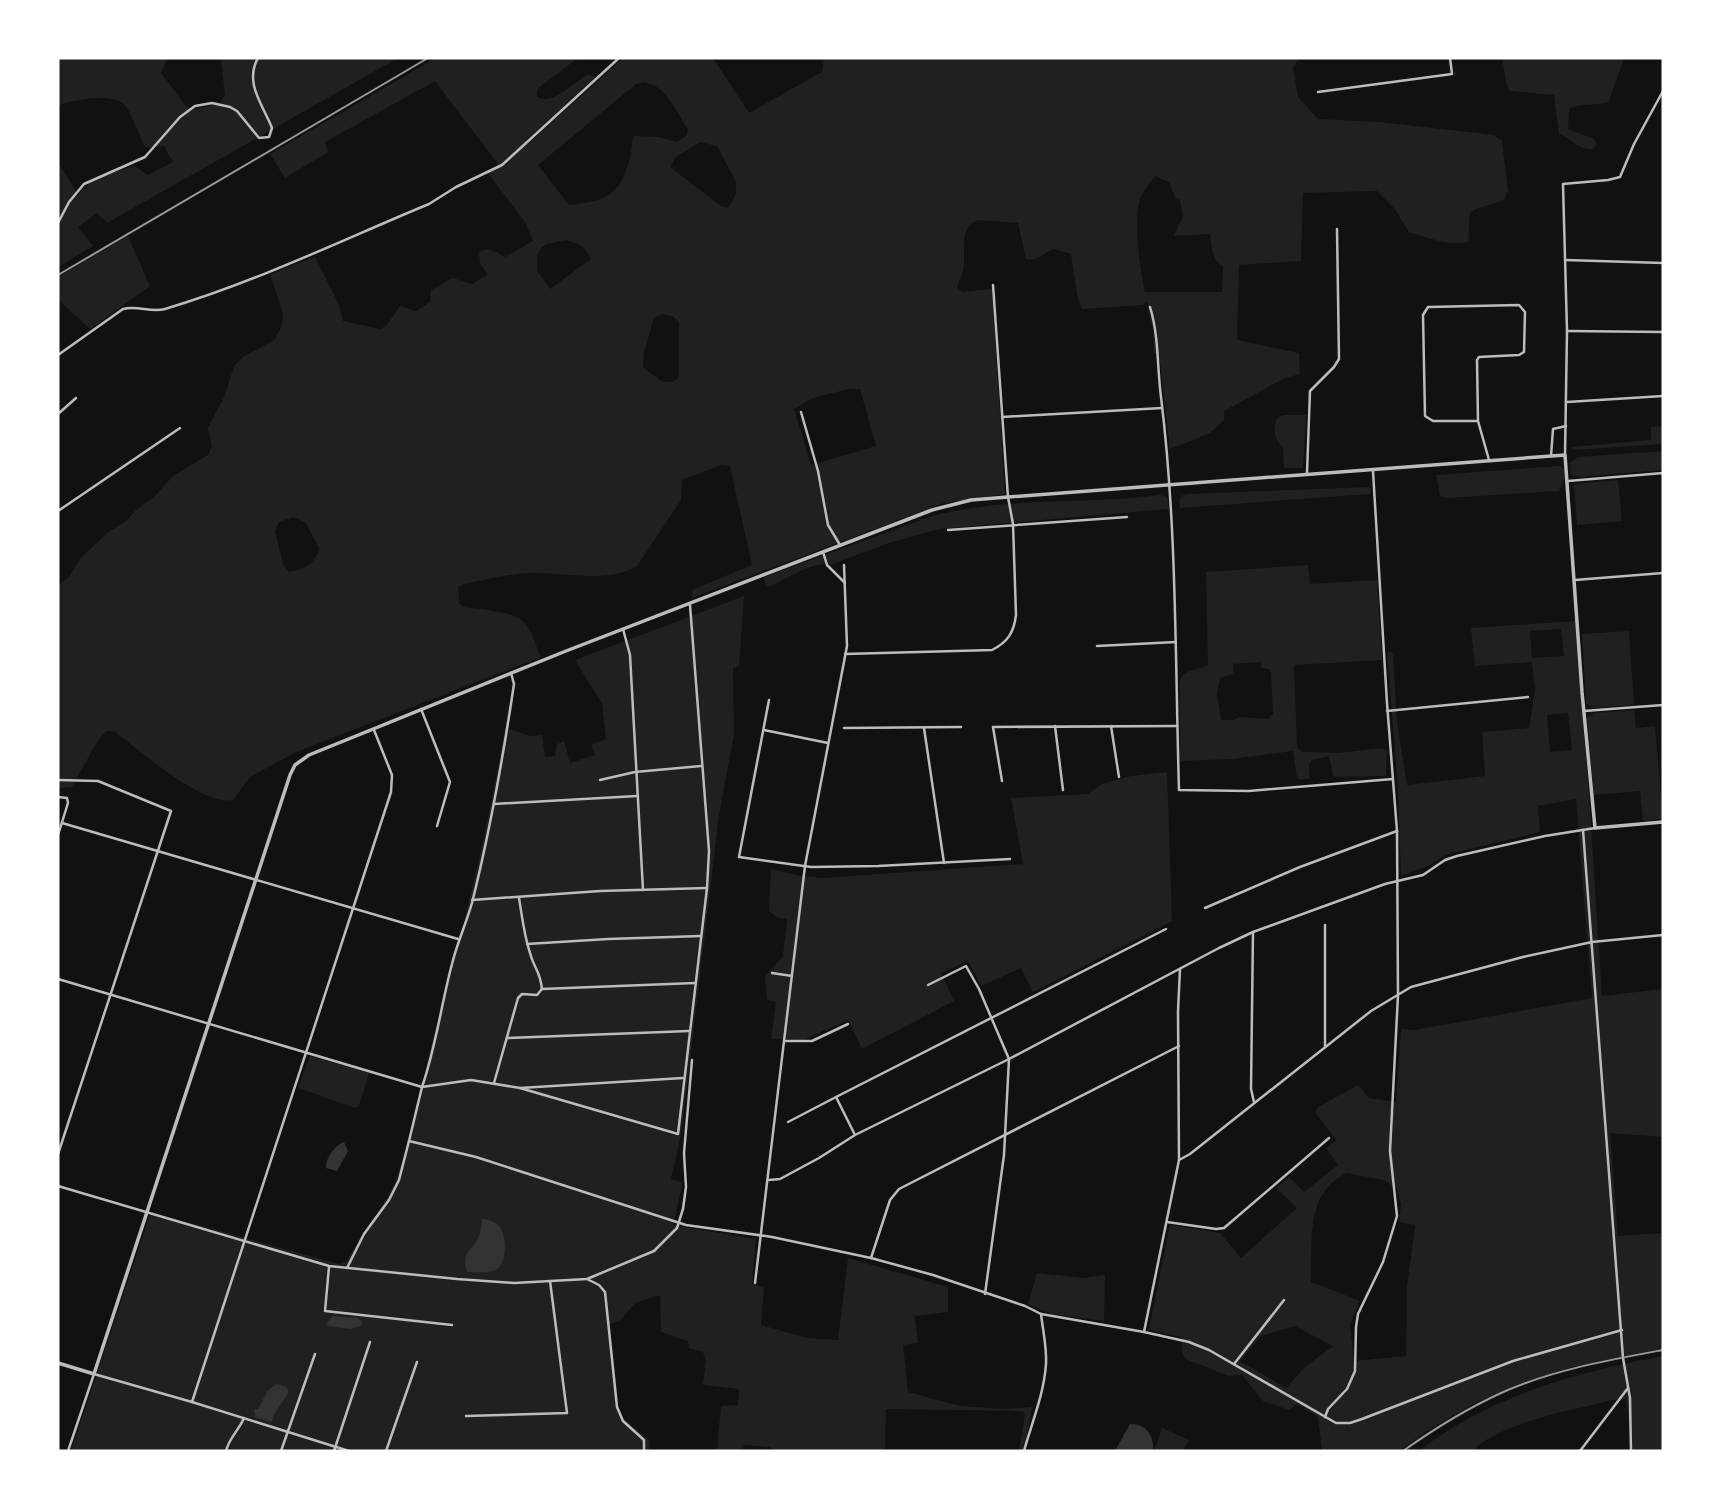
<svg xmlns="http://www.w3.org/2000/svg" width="1721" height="1509" viewBox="0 0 1721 1509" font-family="'Titillium Web',sans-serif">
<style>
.green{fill:#202020;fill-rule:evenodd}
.water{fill:#333}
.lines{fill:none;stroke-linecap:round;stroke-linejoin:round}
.minor{stroke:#bcbcbc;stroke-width:2.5}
.tertiary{stroke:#bcbcbc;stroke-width:3.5}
.rail{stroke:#9a9a9a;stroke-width:2}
</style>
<rect width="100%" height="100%" fill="#111"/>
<g class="green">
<path d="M58 58H168L161 73 187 107 195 109 220 104 225 95 221 58H398L107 223 97 213 78 227 93 246 58 267V162L78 195C90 178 115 173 134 166L148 175 173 162 164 146 147 148 144 145C139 135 131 111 124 104 112 93 71 99 58 106Z"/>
<path d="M436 58H578L542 85 537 90V97C553 105 571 85 585 76L589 75 595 77 525 141 528 144 623 58H713L749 113 822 72 824 58H1300L1293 67 1298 97 1318 119 1380 122 1494 135 1502 141 1508 191 1504 200 1476 209 1470 213 1468 242C1447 246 1429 238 1409 232L1394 208 1377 191 1303 193 1301 261 1239 265 1237 340 1299 353 1300 374 1285 378 1224 411V420L1210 433 1170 449 1159 353H1154L1153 329 1147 302 1143 305 1082 309 1078 300 1071 254 1054 249C1044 252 1038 262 1026 259L1018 223 979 220C957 226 967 253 963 271 962 276 959 281 957 287L962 292 992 289 1005 494 944 503 692 598V590L752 565 730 466 721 465 682 480 681 500 637 566C610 583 566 573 535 573 511 573 487 580 464 584L458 587 459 603 463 607C478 609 513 611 524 622 532 630 536 647 541 657L296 752 250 777 233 800C203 807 138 749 114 731H106L97 742 72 787 58 788V586L69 577 80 559 107 533 126 521 135 511 154 497 173 476 208 455 212 446 208 428 225 395 234 366 243 357 274 340 281 328 283 314 270 274 315 257 339 305 343 321 380 329 387 325 400 306 416 311 430 302 431 290 453 278 472 284 488 275 480 263 479 252C489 247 495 251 505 257L533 241 525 222 487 172 498 164 435 81 325 142 328 152 285 178 270 154ZM644 82C667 86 676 111 688 130L686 136 677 142 658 137 634 136C631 143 632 150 630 158 620 197 605 201 569 205L538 165 636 84ZM700 142 717 146 736 182V194L728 208 721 206 670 167 676 157ZM1155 176 1169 182 1176 199 1180 200 1183 216 1174 236 1210 234C1212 246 1211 260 1223 266L1222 292H1145C1140 270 1133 221 1140 199 1143 191 1150 183 1155 176ZM566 240C579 244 585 246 591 259L550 289 537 271V256L541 248 547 244ZM662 314 673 316 679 323V377L673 382 661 381 643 367 644 352 654 318ZM849 389H860L876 446 811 465 794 409 813 398ZM293 517 305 522 319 548C318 562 302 571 289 572L283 564 275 531 279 522Z"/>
<path d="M1502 58H1532L1544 60 1543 58H1624L1609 101C1596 107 1581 102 1569 109L1568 129 1594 139 1597 145 1593 149C1574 149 1574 139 1559 134L1554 95 1510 91 1507 85Z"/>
<path d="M128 236 150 286 90 329 60 301 58 302V277Z"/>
<path d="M1284 415H1306L1303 468H1284L1283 448C1275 441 1271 426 1278 417Z"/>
<path d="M1663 426V444L1573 450 1572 447 1651 440V427Z"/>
<path d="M1663 451V470L1580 477 1571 475 1570 463 1578 457Z"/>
<path d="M1560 466 1564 469V478L1559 491 1448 498 1440 496 1436 475Z"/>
<path d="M1618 480 1622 521 1577 525 1574 484Z"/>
<path d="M1369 487 1371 489 1370 494 1180 508 1179 501 1183 495 1189 494Z"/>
<path d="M1160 495 1167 497 1169 509 939 529 889 543 832 564C814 561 785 579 768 587L766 586 764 577 929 517C1005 496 1083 505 1160 495Z"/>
<path d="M1308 565 1310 584 1377 580 1382 660 1294 665 1297 747 1302 752 1338 753 1383 748 1387 752 1386 774 1384 776 1336 777 1333 776 1329 756 1312 760 1309 765 1310 778 1301 780 1297 778 1293 751 1232 759 1181 761 1180 758V680L1185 673 1208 665 1206 572ZM1261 662V668L1269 669 1271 673 1273 714 1268 719 1239 717 1234 720H1221L1217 694 1220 678 1233 674V664Z"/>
<path d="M744 596 739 666 733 668 734 735 719 815 681 1135 671 1179 681 1182 682 1186 673 1225 756 1239 752 1284 764 1287 761 1325 807 1338 838 1340 848 1258 948 1287V1312L915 1316 918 1343 903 1345 908 1392 960 1406 1006 1409 1032 1407 1024 1451H1019L1025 1415 1023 1411 886 1409 885 1451H774L770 1447 744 1445 742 1451H717L721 1406 738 1405 739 1389 703 1385 706 1360 703 1352 689 1348 688 1341 661 1332 660 1295 635 1303 620 1321 610 1324 619 1409 624 1419 650 1441 649 1451H71L151 1212 339 1264 347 1261C361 1232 385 1208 396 1179 413 1134 421 1086 433 1039 461 936 488 833 505 727L529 736 542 735 545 757 555 756 557 744 564 741 570 763 595 755 591 745 606 739 602 704 575 660Z"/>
<path d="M1575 621 1589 796 1602 996 1663 989V1137L1610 1133 1618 1236 1663 1233V1349L1572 1367 1513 1386 1473 1404 1427 1431 1399 1451H1322L1318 1417 1297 1404 1289 1410 1263 1401 1242 1375 1228 1376 1186 1359 1182 1354 1181 1337 1149 1330 1170 1225 1220 1233 1241 1258 1297 1208 1276 1188 1289 1177 1304 1192 1338 1165 1326 1148 1336 1140 1315 1112 1318 1107 1358 1085 1369 1098 1396 1102 1401 1029 1415 1030 1592 998 1576 799 1538 806 1540 832 1445 855 1430 865 1401 876 1398 788 1387 653 1391 651 1393 655 1397 723 1407 785 1485 776 1482 732 1529 728 1535 690 1532 662 1475 666 1471 628ZM1561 629 1564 656 1532 658 1530 631ZM1568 713 1572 750 1550 752 1547 715ZM1347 1173 1384 1180 1397 1189 1401 1204 1399 1222 1415 1225 1407 1287 1406 1356 1354 1361 1350 1325 1360 1301 1311 1282C1313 1242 1304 1193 1347 1173ZM1295 1326 1333 1346 1305 1367 1286 1388 1240 1361 1261 1336Z"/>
<path d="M1629 631 1634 705 1593 708 1586 703 1582 634Z"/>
<path d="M1634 710 1636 728 1655 726 1663 819 1643 821 1640 791 1594 795 1587 718 1595 713Z"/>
<path d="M1167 772 1172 921 1033 992 1021 968 981 986 968 961 941 973 954 1001 862 1049 848 1020 803 1040 771 1039 776 1002 767 1000 765 977 783 956 787 919 778 918 769 911 771 869 802 876 823 878 1023 864 1011 798 1088 794 1102 784 1131 776Z"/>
<path d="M310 1056 369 1073 359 1106 355 1108 298 1088Z"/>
<path d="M1037 1273 1084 1278 1105 1275 1104 1321 1051 1314 1028 1304Z"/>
<path d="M1663 1356V1451H1632L1626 1399 1612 1400C1567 1412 1515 1419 1477 1446L1476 1451H1419C1489 1396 1577 1372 1663 1356Z"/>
<path d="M1162 1428 1189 1440 1182 1451H1154Z"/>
</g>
<g class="water">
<path d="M344 1142 348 1151 337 1171 326 1168C325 1159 335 1145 344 1142Z"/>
<path d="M482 1219C490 1220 497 1222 501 1229 507 1240 507 1265 495 1270 487 1274 475 1272 467 1272 461 1251 472 1251 478 1238 481 1233 481 1225 482 1219Z"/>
<path d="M333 1316 357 1318 362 1322 361 1326 350 1329 328 1326 327 1323Z"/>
<path d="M277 1384 286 1387 289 1392 273 1416 272 1422 255 1417 254 1409H258L268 1390Z"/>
<path d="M1130 1424C1146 1424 1154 1435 1153 1451H1115Z"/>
</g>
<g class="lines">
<g class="minor">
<path d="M1318 92 1452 74 1450 58"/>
<path d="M58 223 69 202 84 184 145 157 180 117 195 106 212 103 230 107 237 111 259 138 269 137 272 128C263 105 244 83 258 58"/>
<path d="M1565 260 1663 263"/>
<path d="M1150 307C1159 336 1157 367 1161 397 1177 527 1175 658 1179 790L1249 791 1393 779"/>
<path d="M1567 331 1663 332"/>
<path d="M58 355 123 309C137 305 151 313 165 309 256 282 342 240 429 204L456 187 502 165 619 58"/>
<path d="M1567 402 1663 396"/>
<path d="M801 412 818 471 828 525 840 545"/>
<path d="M58 414 76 398"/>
<path d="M1002 417 1162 408"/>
<path d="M1478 421H1433L1425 416 1423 315 1428 307 1519 305 1525 312 1524 352 1519 355 1479 357 1477 360 1478 421 1489 460"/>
<path d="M1565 455 1567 331 1563 184 1608 180 1620 177 1634 144 1663 91"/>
<path d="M1551 456 1553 429 1566 426"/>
<path d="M1307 473 1310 391 1334 367 1339 359 1337 229"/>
<path d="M1568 481 1663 473"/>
<path d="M58 511 180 428"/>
<path d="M948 530 1127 517"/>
<path d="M823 552 827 565 845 583"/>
<path d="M1575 580 1663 573"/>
<path d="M623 629 630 655 643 890"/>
<path d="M1097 646 1176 642"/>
<path d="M845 654 992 650C1008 642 1014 632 1016 615L1013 524 1008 497 993 285"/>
<path d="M769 700 739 857 811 867 878 866 1010 859"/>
<path d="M421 709 450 782 437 826"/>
<path d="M1387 711 1528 697"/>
<path d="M1584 711 1663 705"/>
<path d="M1055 726 1063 790"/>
<path d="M1111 726 1119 777"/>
<path d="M844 728 961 727"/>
<path d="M924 728 944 863"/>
<path d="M764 730 828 743"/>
<path d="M58 780 98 781 171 811 58 1154"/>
<path d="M600 780 635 772 701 766"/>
<path d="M1002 781 993 727 1177 726"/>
<path d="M58 797 67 798 68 803 58 835"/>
<path d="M494 804 637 796"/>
<path d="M62 823 458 939"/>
<path d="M1583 830 1623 1358 1630 1398 1631 1451"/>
<path d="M519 898C522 916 524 935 530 953 534 969 540 970 542 989"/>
<path d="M472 900 600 891 707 888"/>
<path d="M1205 908 1300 867 1397 831"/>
<path d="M1325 925V1046"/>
<path d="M1253 932 1251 1089 1254 1102"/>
<path d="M527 944 608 939 701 936"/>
<path d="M772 973 792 976"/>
<path d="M58 979 422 1087 409 1141 476 1157 686 1225 772 1237 871 1258 933 1275 1025 1306 1041 1314 1144 1332 1189 1342 1209 1350 1336 1423H1350L1362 1419 1513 1361 1622 1330"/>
<path d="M928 985 966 966 979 989 1009 1059 1004 1155 985 1294"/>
<path d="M542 989 695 983"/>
<path d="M507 1038 689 1031"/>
<path d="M786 1041H812L848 1024"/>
<path d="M494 1083 518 998 522 994 537 995 542 989"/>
<path d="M422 1087C436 1047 441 1005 452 964 457 943 466 924 472 903 490 831 503 758 514 684L511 673"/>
<path d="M422 1087 471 1080 520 1088 683 1078"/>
<path d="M520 1088 678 1134 707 888 709 851 690 605"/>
<path d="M788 1122 836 1097"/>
<path d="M855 1135 836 1097 1166 929"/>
<path d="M1179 1160 1190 1154 1371 1011 1411 987 1523 957 1592 942 1663 935"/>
<path d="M769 1180 780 1179 819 1158 855 1135 1009 1059 1219 948 1253 932 1385 884 1423 875 1445 860 1457 856 1545 836 1595 828"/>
<path d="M58 1186 329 1266 457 1279 514 1283 587 1279 654 1251 677 1228 683 1209 686 1187 684 1153 692 1060"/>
<path d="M1167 1222 1216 1229 1224 1228 1329 1138"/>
<path d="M871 1258 890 1200 899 1189 1179 1046"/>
<path d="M329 1267 325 1311 452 1325"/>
<path d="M347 1268 364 1234 389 1200 399 1180 409 1141"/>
<path d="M587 1279 599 1285 605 1292 617 1407 623 1421 644 1440V1451"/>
<path d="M755 1283 805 866 847 646 844 565"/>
<path d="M1144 1332 1179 1160 1178 1011 1180 969"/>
<path d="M1234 1364 1284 1300"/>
<path d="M192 1402 391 792 392 775 374 730"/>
<path d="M466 1416 567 1413 550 1281"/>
<path d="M1325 1417 1328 1409 1347 1389 1355 1371 1356 1327 1358 1314 1383 1262 1397 1216 1390 1151 1398 995 1397 831 1387 703 1373 471"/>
<path d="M68 1451 94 1374 192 1402 349 1451"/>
<path d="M226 1451C229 1438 239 1430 244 1418"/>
<path d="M281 1451 315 1354"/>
<path d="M334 1451 370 1342"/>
<path d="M386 1451 417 1362"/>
<path d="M1024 1451C1032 1422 1044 1394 1046 1364 1047 1348 1043 1331 1041 1314"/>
<path d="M1580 1451 1628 1388"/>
</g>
<path class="tertiary" d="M58 1363 94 1374 290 775 295 765 309 755 566 651 932 510 971 500 1008 497 1565 455 1582 692 1595 828 1663 822"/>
<g class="rail">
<path d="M58 275 428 58"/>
<path d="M1403 1451C1434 1429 1466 1409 1501 1393 1552 1370 1609 1360 1663 1350"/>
</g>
</g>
<rect width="1721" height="1509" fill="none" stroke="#ffffff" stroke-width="119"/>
</svg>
